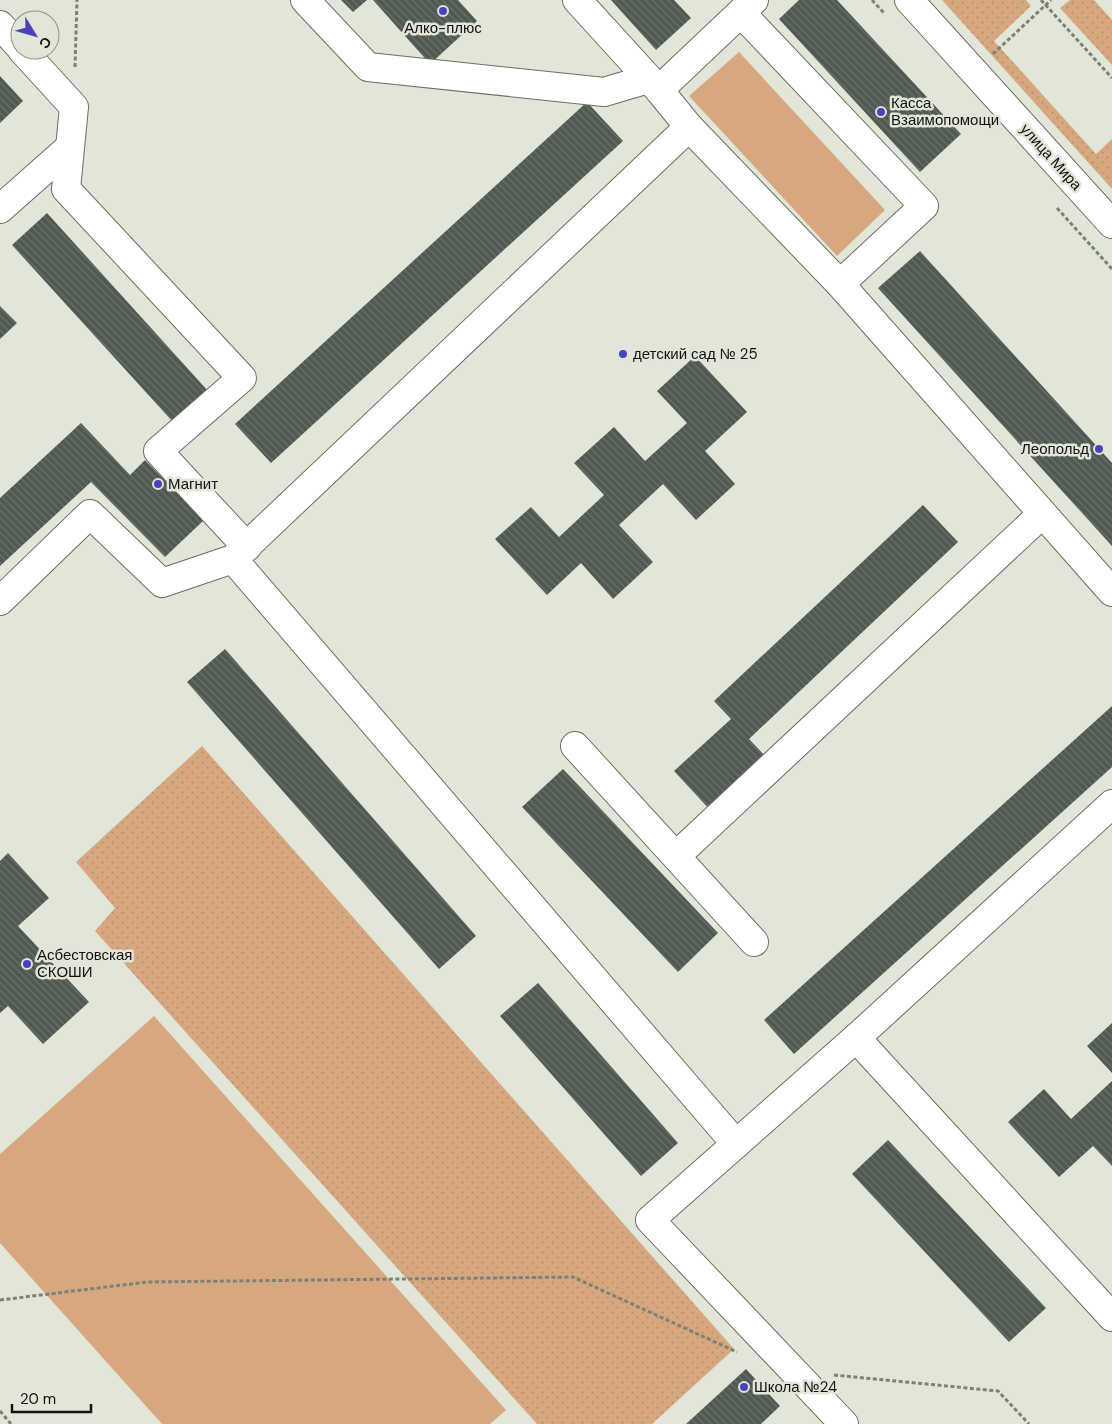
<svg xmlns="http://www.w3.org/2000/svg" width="1112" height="1424" viewBox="0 0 1112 1424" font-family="'DM Sans',sans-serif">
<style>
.grass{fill:url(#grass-dots)}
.park{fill:#d7a880}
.building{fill:url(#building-back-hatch)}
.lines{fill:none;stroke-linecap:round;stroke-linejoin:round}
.minor-casing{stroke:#6a6e63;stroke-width:30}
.path{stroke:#7d8077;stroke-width:3;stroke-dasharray:4 2.5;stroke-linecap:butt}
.minor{stroke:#fff;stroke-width:28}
.poi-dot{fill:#4843b9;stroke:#e1e6d9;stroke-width:2}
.labels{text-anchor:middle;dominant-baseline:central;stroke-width:5;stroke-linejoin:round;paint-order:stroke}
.poi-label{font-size:15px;fill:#11120e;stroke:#e1e6d9;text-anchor:start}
.street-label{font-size:15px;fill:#11120e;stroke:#e1e6d9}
</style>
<defs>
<pattern id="grass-dots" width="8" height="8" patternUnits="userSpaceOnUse" patternTransform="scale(1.25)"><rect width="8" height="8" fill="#d7a880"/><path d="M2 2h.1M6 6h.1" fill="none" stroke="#b8906d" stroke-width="1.8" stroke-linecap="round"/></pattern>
<pattern id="building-back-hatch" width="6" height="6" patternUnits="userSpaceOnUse" patternTransform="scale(1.25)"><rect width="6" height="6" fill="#4f5952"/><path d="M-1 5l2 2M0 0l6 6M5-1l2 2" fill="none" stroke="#69716b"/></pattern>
</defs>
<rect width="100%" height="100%" fill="#e1e6d9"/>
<g class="grass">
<path d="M942 0H1026L1031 6 994 41 1096 154 1112 139V189Z"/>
<path d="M1070 0H1094L1112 20V65L1060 8Z"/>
<path d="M202 746 734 1349 652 1424H537L95 931 115 908 76 862Z"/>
</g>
<g class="park">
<path d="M739 52 885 210 837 256 689 96Z"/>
<path d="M154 1016 506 1410 490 1424H162L0 1243V1154Z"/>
</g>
<g class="building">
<path d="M341 0H367L353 12Z"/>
<path d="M373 0H458L477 21 430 64Z"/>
<path d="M611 0H674L691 18 656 50Z"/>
<path d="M799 0H837L961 134 920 172 779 19Z"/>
<path d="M0 76 23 101 0 123Z"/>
<path d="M587 102 623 141 271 463 235 424Z"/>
<path d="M47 213 208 391 173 422 12 245Z"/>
<path d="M920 251 1112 463V546L878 288Z"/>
<path d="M0 306 17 323 0 339Z"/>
<path d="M695 356 747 412 705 451 735 484 696 520 663 484 619 525 653 562 613 599 581 563 547 595 495 539 531 507 559 537 604 495 574 463 614 427 645 461 687 423 657 391Z"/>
<path d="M81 423 130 475 145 460 204 520 165 557 91 482 0 566V498Z"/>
<path d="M923 505 958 542 749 739 768 759 712 812 674 771 731 719 714 701Z"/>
<path d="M225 649 476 936 439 969 187 682Z"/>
<path d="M1112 706V767L794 1054 764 1020Z"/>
<path d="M563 769 718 933 678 972 522 807Z"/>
<path d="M8 853 49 898 18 926 89 1002 43 1044 8 1006 0 1013V861Z"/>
<path d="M538 983 678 1143 641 1176 500 1016Z"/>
<path d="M1112 1023V1073L1087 1046Z"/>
<path d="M1112 1081V1166L1093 1146 1059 1177 1008 1122 1044 1089 1071 1119Z"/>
<path d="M888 1140 1046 1308 1009 1342 852 1174Z"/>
<path d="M746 1369 780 1406 761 1424H686Z"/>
</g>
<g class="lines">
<g class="minor-casing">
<g id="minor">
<path d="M305 0 368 67 604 92 648 79"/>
<path d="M577 0 659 90 689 127 840 284 1112 592"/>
<path d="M909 0 1112 224"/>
<path d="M741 13 924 206 840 284"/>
<path d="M0 25 20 47"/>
<path d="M22 50 74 107 66 189 242 378 158 451 247 547"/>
<path d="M659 90 754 0"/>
<path d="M0 209 70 147"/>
<path d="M233 559 736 1144"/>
<path d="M0 601 90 514 162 583 233 559 689 127"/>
<path d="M575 746 754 942"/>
<path d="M676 856 1042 514"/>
<path d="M856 1038 1112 1317"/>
<path d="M844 1424 650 1220 856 1038 1112 804"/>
</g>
</g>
<g class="path">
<path d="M872 0 884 13"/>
<path d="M1041 0 1112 78"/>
<path d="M993 54 1051 0"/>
<path d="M75 67 77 0"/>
<path d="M1057 208 1112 269"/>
<path d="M0 1300 147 1282 573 1277 737 1352"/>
<path d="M834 1375 998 1391 1029 1424"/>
<path d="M0 1411 11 1424"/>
</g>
<use href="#minor" class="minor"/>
</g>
<g class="poi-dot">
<circle cx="443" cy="11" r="5"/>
<circle cx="881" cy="112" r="5"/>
<circle cx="623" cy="354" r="5"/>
<circle cx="1099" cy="449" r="5"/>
<circle cx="158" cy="484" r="5"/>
<circle cx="27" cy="964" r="5"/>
<circle cx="744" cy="1387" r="5"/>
</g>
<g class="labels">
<g class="poi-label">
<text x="443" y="28" text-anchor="middle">Алко-плюс</text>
<text x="891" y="103">Касса<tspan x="891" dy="17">Взаимопомощи</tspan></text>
<text x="633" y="354">детский сад № 25</text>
<text x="1089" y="449" text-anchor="end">Леопольд</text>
<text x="168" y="484">Магнит</text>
<text x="37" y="955">Асбестовская<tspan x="37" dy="17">СКОШИ</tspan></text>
<text x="754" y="1387">Школа №24</text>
</g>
<g class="street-label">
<text transform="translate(1051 157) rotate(48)">улица Мира</text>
</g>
</g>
<g transform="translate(35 35) rotate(127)"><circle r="24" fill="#e1e6d9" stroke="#8e9188"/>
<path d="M0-4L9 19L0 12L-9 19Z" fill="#4843b9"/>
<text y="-8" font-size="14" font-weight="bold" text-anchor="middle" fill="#11120e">С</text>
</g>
<path d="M12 1404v8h79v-8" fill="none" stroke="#11120e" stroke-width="2.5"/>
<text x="20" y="1404" font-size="15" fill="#11120e" stroke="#e1e6d9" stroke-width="4" paint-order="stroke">20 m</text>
</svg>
